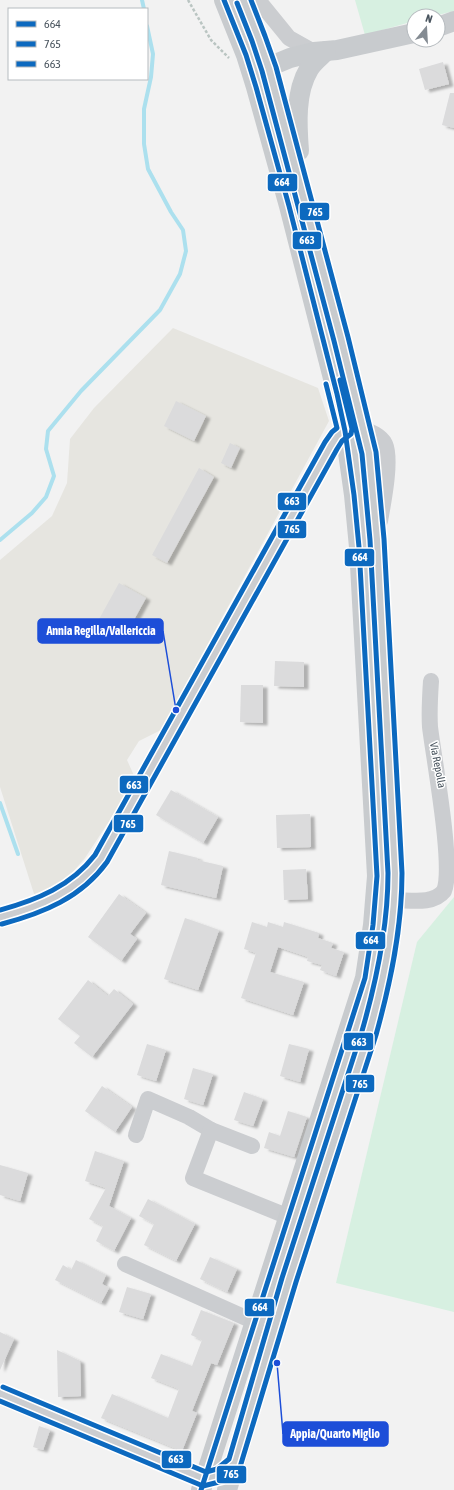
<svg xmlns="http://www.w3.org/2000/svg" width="454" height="1490" viewBox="0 0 454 1490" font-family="'Asap Condensed',sans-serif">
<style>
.commercial{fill:#e6e5e0}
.green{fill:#d7f0e1}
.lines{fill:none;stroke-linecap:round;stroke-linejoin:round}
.stream{stroke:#ace0ee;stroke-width:4}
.building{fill:#dbdbdc;filter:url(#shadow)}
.path{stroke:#bac5c2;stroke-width:2.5;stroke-dasharray:3 2;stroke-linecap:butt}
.minor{stroke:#cbcdd0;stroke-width:16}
.major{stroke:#c8cbce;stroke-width:20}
.bus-1-casing{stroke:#fff;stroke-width:8}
.bus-2-casing{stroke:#fff;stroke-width:8}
.bus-3-casing{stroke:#fff;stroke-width:8}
.bus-1{stroke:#0c69bf;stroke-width:5}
.bus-2{stroke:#0c69bf;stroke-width:5}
.bus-3{stroke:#0c69bf;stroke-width:5}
.labels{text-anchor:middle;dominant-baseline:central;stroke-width:3;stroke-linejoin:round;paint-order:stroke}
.street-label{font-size:11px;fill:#49545e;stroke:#fff}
.leader{fill:none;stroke:#1d4ed8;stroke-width:1.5}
.callout-dot{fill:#1d4ed8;stroke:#fff;stroke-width:1.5}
.callout{fill:#1d4ed8;stroke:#1d4ed8;stroke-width:1.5}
.callout-label{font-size:12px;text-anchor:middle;font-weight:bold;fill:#fff}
.line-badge{stroke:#fff;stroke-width:1.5}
.badge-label{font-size:11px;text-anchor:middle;font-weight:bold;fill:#fff}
</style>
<defs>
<filter id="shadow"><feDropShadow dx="4.5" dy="2.5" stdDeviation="1" flood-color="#0004"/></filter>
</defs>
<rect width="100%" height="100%" fill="#f2f2f2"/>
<path class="commercial" d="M173 328 318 388 329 421 161 730 139 741 127 760 136 780 85 858 66 880 35 897 0 787V560L52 516 67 483 70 439 94 408Z"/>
<g class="green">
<path d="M355 0H454V11L434 16H414V21L365 35Z"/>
<path d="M454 897V1312L336 1283 417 942Z"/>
</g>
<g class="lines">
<g class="stream">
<path d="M142 0 144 9"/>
<path d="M0 540 32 513 46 497 54 476 46 449 48 431 81 391 160 310 180 274 186 251 183 230 171 212 148 169 144 144V109L151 77 153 54 147 26"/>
<path d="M0 803 18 854"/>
</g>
</g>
<g class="building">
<path d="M443 62 449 84 425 90 419 69Z"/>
<path d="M450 93H454V128L442 125Z"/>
<path d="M176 401 206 416 194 441 164 426Z"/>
<path d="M230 443 240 448 231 468 221 463Z"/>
<path d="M199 468 214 477 167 563 152 555Z"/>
<path d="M119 583 146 598 125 636 98 621Z"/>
<path d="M275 661 304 662V687L274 686Z"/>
<path d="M241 685H263V723L240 722Z"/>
<path d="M171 790 218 817 203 843 156 815Z"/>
<path d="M310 814 311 847 277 848 276 815Z"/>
<path d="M169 851 198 858 197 860 223 866 216 898 161 885Z"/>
<path d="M306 869 308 899 284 900 283 870Z"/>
<path d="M119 894 146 913 130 934 137 939 121 961 88 937Z"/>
<path d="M185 918 219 930 198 990 164 979Z"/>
<path d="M252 922 267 927 268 922 283 927 284 922 319 933 318 938 333 943 331 948 344 952 336 976 320 970 322 965 307 961 308 957 278 947 270 972 304 982 293 1015 241 998 256 953 244 949Z"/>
<path d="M88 980 108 996 114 989 133 1004 92 1057 74 1043 80 1036 58 1019Z"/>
<path d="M147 1044 166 1050 156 1081 137 1075Z"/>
<path d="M289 1044 309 1049 300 1082 280 1076Z"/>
<path d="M193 1068 213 1074 203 1105 184 1099Z"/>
<path d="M102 1086 132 1107 115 1132 85 1111Z"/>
<path d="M244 1092 263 1099 253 1126 234 1120Z"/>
<path d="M288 1111 307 1117 294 1157 264 1148 269 1132 280 1136Z"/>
<path d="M95 1151 124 1161 109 1206 131 1218 114 1251 96 1241 103 1226 89 1219 106 1188 85 1181Z"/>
<path d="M0 1165 28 1173 20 1201 0 1195Z"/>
<path d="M148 1199 195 1224 176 1261 144 1245 154 1224 139 1216Z"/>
<path d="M210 1257 237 1269 227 1292 200 1279Z"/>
<path d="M76 1260 106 1275 102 1284 109 1288 101 1303 55 1280 63 1265 71 1270Z"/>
<path d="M127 1287 151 1294 143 1319 119 1312Z"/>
<path d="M201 1310 234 1323 217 1365 211 1363 192 1411 197 1413 182 1451 101 1418 112 1394 168 1418 179 1389 151 1378 161 1354 192 1366 202 1340 191 1335Z"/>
<path d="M0 1332 14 1339 0 1370Z"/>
<path d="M57 1350 80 1361 81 1396 58 1397Z"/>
<path d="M39 1426 50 1430 43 1450 33 1447Z"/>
</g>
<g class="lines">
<path class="path" d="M188 0 211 40 229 58"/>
<g class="minor">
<path d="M258 0 289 38 314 52"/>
<path d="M395 900C410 900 433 905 444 891 454 867 434 760 430 727 429 712 430 696 431 681"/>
<path d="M0 917C32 908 75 893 97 866L331 445C339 435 348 426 362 429 370 431 381 436 385 444 392 460 383 504 380 521"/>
<path d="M136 1135 148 1099 189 1117 211 1130"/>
<path d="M252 1146 211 1130 193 1178 289 1217"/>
<path d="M125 1264 255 1322"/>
<path d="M0 1393 205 1479"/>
</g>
<g class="major">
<path d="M438 27 454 21"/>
<path d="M260 79 273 65 290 58 314 52 337 50 414 33"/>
<path d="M299 151C297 125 295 92 309 69 313 62 320 57 326 51"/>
<path d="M201 1490 365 978 373 925 377 876 359 547 354 495 345 431 337 394 289 206 256 87 246 55 224 0"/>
<path d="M227 1490 289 1280 377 1007C387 967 394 928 395 887L377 539 369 453 341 339 269 69 259 39 243 0"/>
</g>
<g class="bus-1-casing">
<path id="bus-1" d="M201 1490 365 978 373 925 377 876 359 547 354 495 345 431 337 394 289 206 256 87 246 55 224 0"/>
</g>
<g class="bus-2-casing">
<g id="bus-2">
<path d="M2 924C43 913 81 898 107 862L337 449 342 441 351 434 352 429 340 380"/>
<path d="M0 1401 203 1486 223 1481 240 1467 296 1282 376 1035C391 981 402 928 402 873L384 539 376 452 348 337 276 67 265 36 251 0"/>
</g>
</g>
<g class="bus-3-casing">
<g id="bus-3">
<path d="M0 910C37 900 71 886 95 855L325 442 332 432 337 428 326 384"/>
<path d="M3 1387 206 1472 217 1469 229 1459 282 1278 362 1031C377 979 388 927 388 873L370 540 362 454 334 341 262 71 252 41 237 3"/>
</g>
</g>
<use href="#bus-1" class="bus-1"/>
<use href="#bus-2" class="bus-2"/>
<use href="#bus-3" class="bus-3"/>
</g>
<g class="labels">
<g class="street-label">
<text transform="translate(438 765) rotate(79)">Via Repolla</text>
</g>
</g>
<path class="leader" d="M176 710L163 631M277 1363L283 1434"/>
<g class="callout-dot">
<circle cx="176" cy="710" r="4"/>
<circle cx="277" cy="1363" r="4"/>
</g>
<g class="callout">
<rect x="38" y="619" width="125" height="24" rx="4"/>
<rect x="283" y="1422" width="105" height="24" rx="4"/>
</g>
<g class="callout-label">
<text x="101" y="635">Annia Regilla/Vallericcia</text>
<text x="335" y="1438">Appia/Quarto Miglio</text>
</g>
<g class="line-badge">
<rect x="267" y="173" width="31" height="19" rx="4" fill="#0c69bf"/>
<rect x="299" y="202" width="31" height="19" rx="4" fill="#0c69bf"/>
<rect x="292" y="231" width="30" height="19" rx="4" fill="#0c69bf"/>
<rect x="277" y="492" width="30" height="19" rx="4" fill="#0c69bf"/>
<rect x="277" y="520" width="30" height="19" rx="4" fill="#0c69bf"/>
<rect x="344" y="548" width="31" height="19" rx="4" fill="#0c69bf"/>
<rect x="119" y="775" width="30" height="19" rx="4" fill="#0c69bf"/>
<rect x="113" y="814" width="31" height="19" rx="4" fill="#0c69bf"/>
<rect x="355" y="931" width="31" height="19" rx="4" fill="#0c69bf"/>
<rect x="343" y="1032" width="31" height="19" rx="4" fill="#0c69bf"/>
<rect x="345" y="1074" width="30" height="19" rx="4" fill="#0c69bf"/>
<rect x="244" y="1298" width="31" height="19" rx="4" fill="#0c69bf"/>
<rect x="161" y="1450" width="31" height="19" rx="4" fill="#0c69bf"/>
<rect x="216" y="1465" width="31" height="19" rx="4" fill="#0c69bf"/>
</g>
<g class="badge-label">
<text x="282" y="186">664</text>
<text x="315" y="216">765</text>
<text x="307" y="244">663</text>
<text x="292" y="505">663</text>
<text x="292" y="533">765</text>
<text x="360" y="561">664</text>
<text x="134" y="789">663</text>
<text x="128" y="828">765</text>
<text x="371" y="944">664</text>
<text x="359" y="1046">663</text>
<text x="360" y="1088">765</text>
<text x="260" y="1311">664</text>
<text x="176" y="1463">663</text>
<text x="231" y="1478">765</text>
</g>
<rect x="8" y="8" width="140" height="72" fill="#ffffff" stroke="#b6bbbf"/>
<rect x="16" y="21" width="20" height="6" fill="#0c69bf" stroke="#b6bbbf"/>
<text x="44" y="28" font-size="12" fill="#49545e">664</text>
<rect x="16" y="41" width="20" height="6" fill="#0c69bf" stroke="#b6bbbf"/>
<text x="44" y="48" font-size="12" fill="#49545e">765</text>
<rect x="16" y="61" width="20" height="6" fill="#0c69bf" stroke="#b6bbbf"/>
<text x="44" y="68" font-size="12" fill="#49545e">663</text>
<g transform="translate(426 28) rotate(18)"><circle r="19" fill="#ffffff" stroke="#b6bbbf"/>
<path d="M0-3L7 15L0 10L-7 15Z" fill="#848b92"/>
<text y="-6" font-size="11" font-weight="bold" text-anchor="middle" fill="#49545e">N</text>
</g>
</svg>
